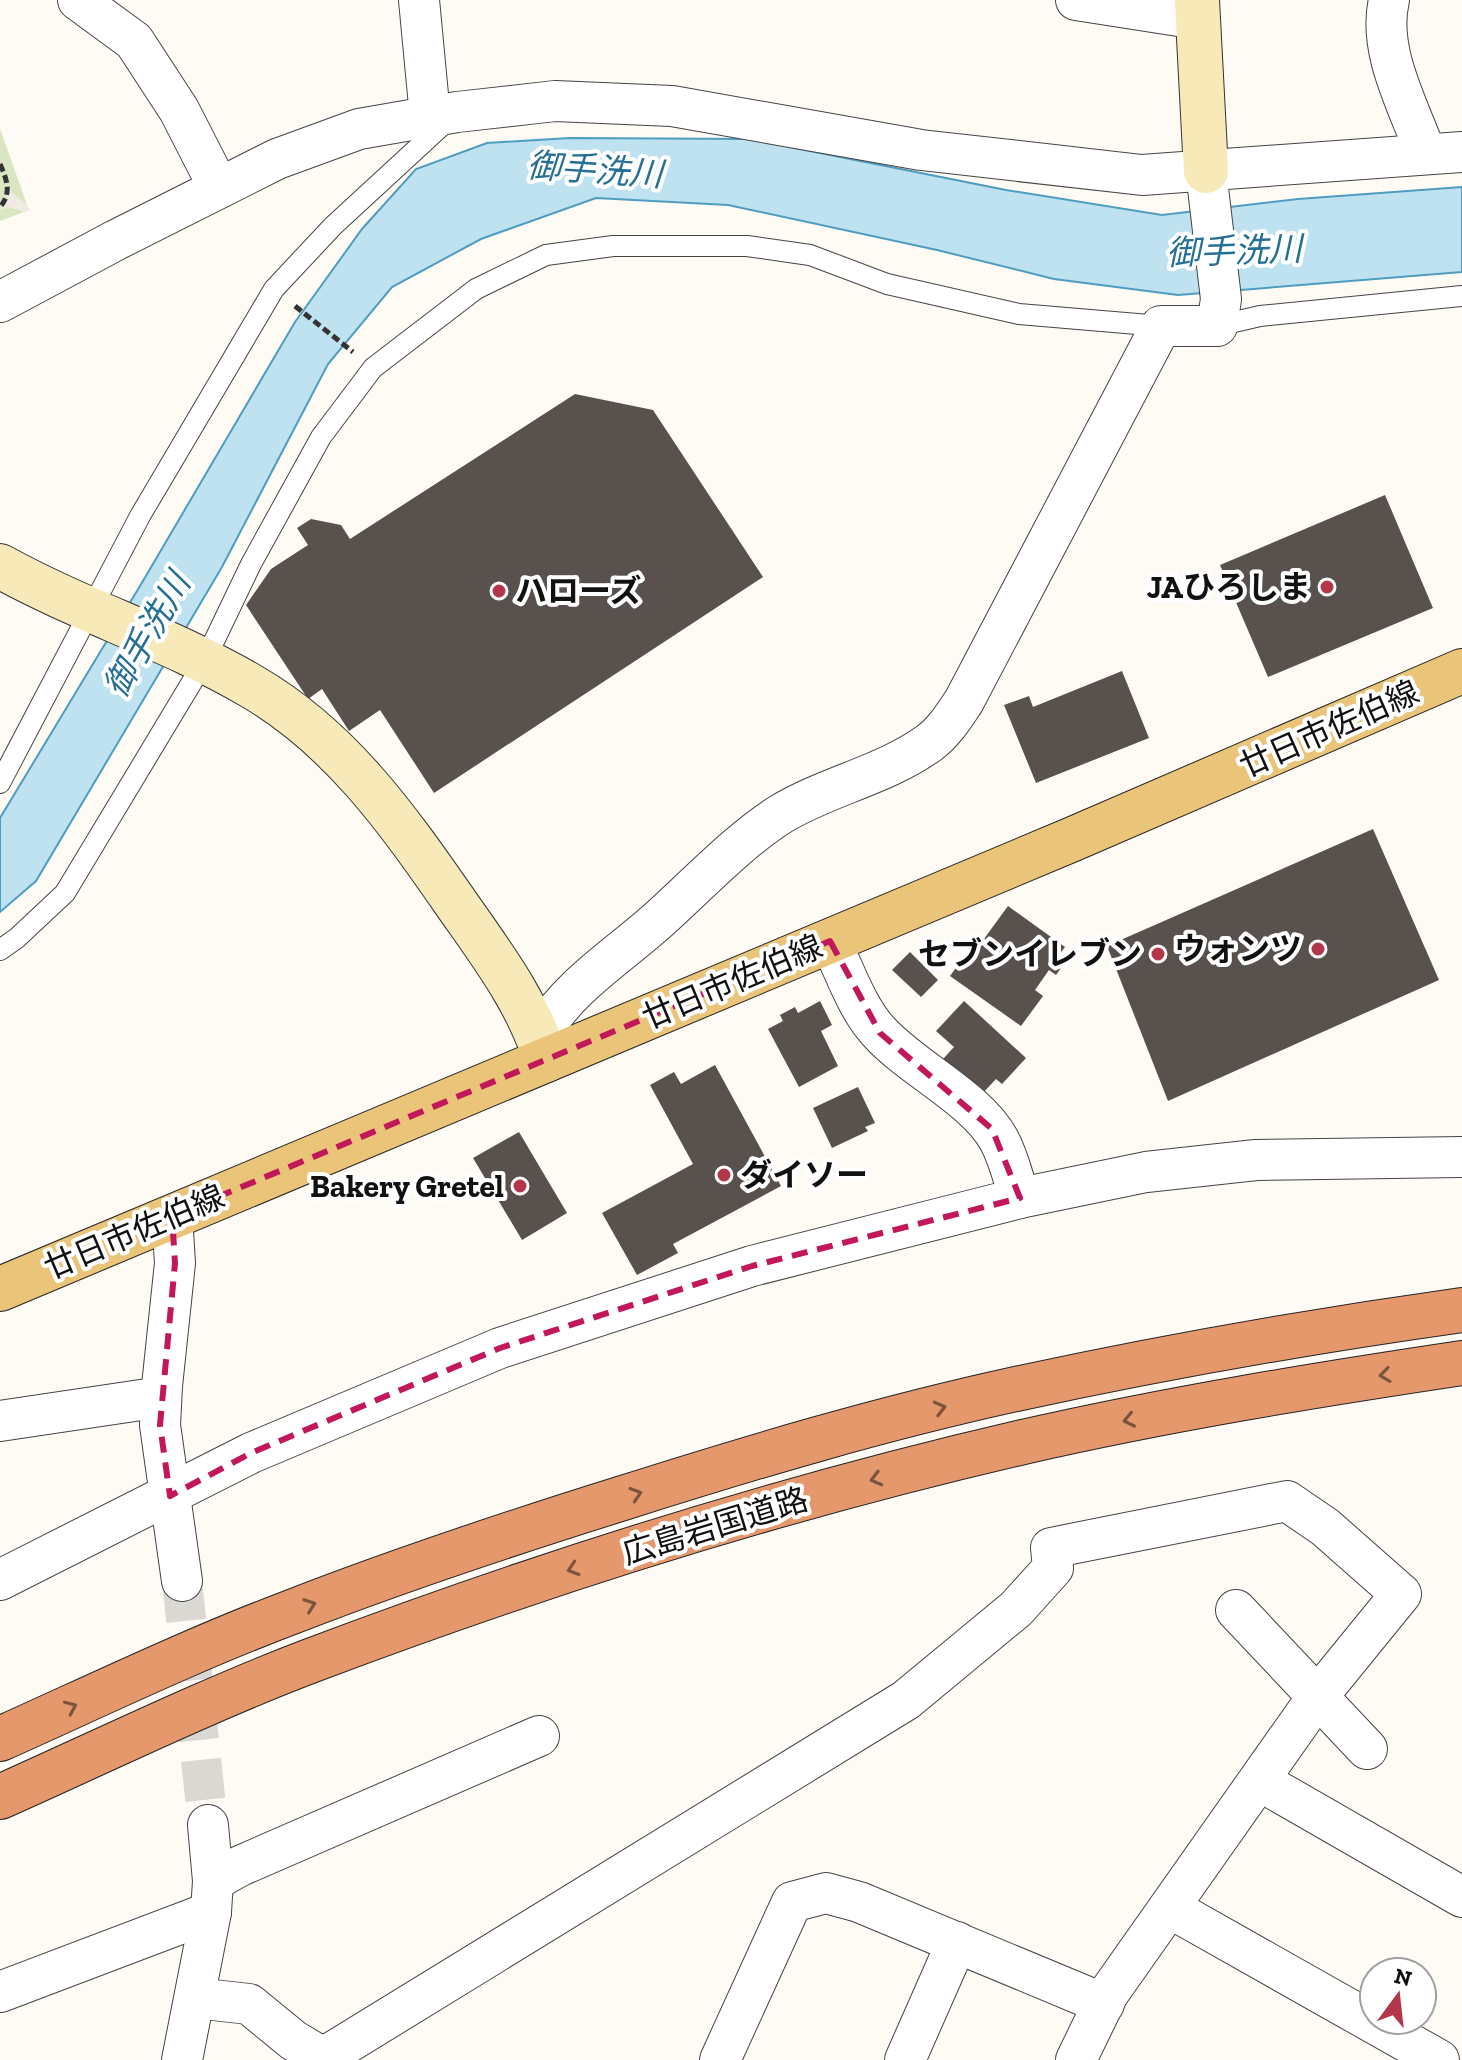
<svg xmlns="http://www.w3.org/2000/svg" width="1462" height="2060" viewBox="0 0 1462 2060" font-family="'Zilla Slab','Noto Sans JP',serif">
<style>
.green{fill:#d8e6c1}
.plaza{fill:#efebe3}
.water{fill:#bfe2f0;stroke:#4e9dc0;stroke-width:2}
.building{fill:#58514e}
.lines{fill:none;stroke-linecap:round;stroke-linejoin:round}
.street-tunnel{stroke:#dad8d3;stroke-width:40;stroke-dasharray:40 20;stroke-linecap:butt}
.lane-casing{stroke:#444;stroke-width:22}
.street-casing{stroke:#444;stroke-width:42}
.secondary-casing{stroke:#333;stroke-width:46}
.primary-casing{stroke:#222;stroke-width:46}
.highway-casing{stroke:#222;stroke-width:46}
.path{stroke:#333;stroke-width:5;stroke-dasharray:8 4;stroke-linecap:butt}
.lane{stroke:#fff;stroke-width:20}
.street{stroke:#fff;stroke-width:40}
.secondary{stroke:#f7eab8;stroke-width:44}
.primary{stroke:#eac479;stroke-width:44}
.highway{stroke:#e5986c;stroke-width:44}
.oneway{stroke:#7b543e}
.marked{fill:none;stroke:#c2185b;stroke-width:6;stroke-dasharray:16 10;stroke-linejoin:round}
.poi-dot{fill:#b33748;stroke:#fff;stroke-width:3}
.labels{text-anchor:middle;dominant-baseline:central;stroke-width:8;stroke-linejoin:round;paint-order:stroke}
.poi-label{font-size:32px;font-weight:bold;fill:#111;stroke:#fff;text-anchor:end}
.street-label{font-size:32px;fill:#111;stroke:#fff}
.water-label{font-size:34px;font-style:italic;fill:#267096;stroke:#fff}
</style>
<rect width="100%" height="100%" fill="#fefbf5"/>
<path class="green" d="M0 129 29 210 0 221Z"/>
<path class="plaza" d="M8 183 13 193 27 205 29 210 24 212 9 207 0 210 7 198Z"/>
<path class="water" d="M570 138 750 139 1006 190 1162 215 1298 199 1462 187V272L1178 295 1054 279 937 250 728 205 596 198 481 239 392 287 328 364 222 567 36 881 0 912V818L140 586 295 322 362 229 416 169 487 143Z"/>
<g class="building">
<path d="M575 394 653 410 763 577 434 793 380 710 349 731 322 689 308 699 246 605 271 569 308 545 297 528 311 519 341 525 350 539Z"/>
<path d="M1385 495 1433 608 1268 677 1220 565Z"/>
<path d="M1122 671 1149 738 1036 783 1004 705 1029 696 1033 707Z"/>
<path d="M1373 829 1439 980 1168 1101 1107 946Z"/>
<path d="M1008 906 1065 947 1059 955 1066 961 1056 975 1049 970 1035 990 1043 996 1021 1026 950 976 977 939 981 943Z"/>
<path d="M910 952 938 980 921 997 892 970Z"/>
<path d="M820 1001 832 1025 821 1031 838 1066 799 1087 768 1029 783 1021 780 1015 795 1007 798 1013Z"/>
<path d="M964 1001 1026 1058 1002 1084 996 1079 982 1094 943 1059 954 1047 936 1031Z"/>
<path d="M715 1065 781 1186 673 1244 678 1253 637 1275 602 1213 693 1164 650 1085 674 1072 681 1084Z"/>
<path d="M858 1087 875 1123 865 1127 868 1131 832 1148 813 1108Z"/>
<path d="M519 1132 567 1213 522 1240 473 1158Z"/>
</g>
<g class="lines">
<path class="street-tunnel" d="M182 1581 208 1825"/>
<g class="lane-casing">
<g id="lane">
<path d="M1217 326 1260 316 1462 296"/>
<path d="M0 783 140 516 274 289 333 226 448 120"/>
<path d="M0 950 17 938 65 893 204 662 251 564 321 437 373 368 476 289 546 255 613 246H747L810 255 887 284 1019 314 1161 326"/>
</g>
</g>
<g class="street-casing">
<g id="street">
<path d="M78 0 134 41 179 110 219 188"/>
<path d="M419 0 430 116"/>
<path d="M1076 0 1198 19"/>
<path d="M1389 0C1377 51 1409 107 1426 154"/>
<path d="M0 302 116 240 277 159 359 129 457 112 555 101 672 106 921 150 1142 175 1462 152"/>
<path d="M830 941C845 971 857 1009 880 1033 913 1069 977 1099 999 1140 1009 1158 1013 1179 1020 1198"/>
<path d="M539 1036C568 987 614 959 656 922 694 888 738 841 781 814 827 786 885 775 929 743 944 732 954 716 964 701L1161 326H1217L1221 299 1206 171"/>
<path d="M172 1216 175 1263 162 1386 160 1425 182 1581"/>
<path d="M0 1421 161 1397"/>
<path d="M0 1580 251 1453 500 1348 752 1266 1020 1198 1146 1172 1256 1160 1462 1157"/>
<path d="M1236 1610 1367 1749"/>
<path d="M1260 1781 1462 1897"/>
<path d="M213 1881 240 1866 539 1736"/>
<path d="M1170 1908 1439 2060"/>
<path d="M0 1992 211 1912"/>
<path d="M195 1998 249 2004 293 2040 323 2058 906 1700 1016 1609 1053 1568 1051 1548 1287 1501 1325 1527 1401 1594 1318 1696 1108 1994 1076 2060"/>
<path d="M182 2060 211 1912 213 1881 208 1825"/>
<path d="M720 2060 792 1902 826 1893 859 1902 1104 2004"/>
<path d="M905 2060 957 1942"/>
</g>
</g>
<g class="secondary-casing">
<g id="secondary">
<path d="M1197 0 1206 171"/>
<path d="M0 566C81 611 171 639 251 686 339 737 396 817 453 899 489 951 527 999 546 1060"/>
</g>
</g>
<g class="primary-casing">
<path id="primary" d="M0 1289 1073 839 1462 671"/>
</g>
<g class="highway-casing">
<g id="highway">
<path d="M0 1739C96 1696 191 1650 289 1613 399 1570 511 1533 623 1498 752 1457 883 1418 1016 1389 1164 1357 1312 1331 1462 1310"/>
<path d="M0 1797C103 1751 205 1701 310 1661 543 1573 781 1498 1023 1442 1168 1409 1315 1385 1462 1363"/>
</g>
</g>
<g class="path">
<path d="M0 164C7 180 12 193 0 207"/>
<path d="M295 306 353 352"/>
</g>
<use href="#lane" class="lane"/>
<use href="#street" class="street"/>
<use href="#secondary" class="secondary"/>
<use href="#primary" class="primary"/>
<use href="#highway" class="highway"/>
</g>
<defs><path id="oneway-chevron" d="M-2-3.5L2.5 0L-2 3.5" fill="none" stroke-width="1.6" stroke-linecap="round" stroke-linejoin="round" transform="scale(2)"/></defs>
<g class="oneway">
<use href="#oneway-chevron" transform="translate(1385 1375) rotate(172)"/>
<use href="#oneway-chevron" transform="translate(940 1408) rotate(-14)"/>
<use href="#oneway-chevron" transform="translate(1129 1420) rotate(168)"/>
<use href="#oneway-chevron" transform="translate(876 1479) rotate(165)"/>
<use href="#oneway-chevron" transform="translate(636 1494) rotate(-18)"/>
<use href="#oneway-chevron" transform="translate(573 1569) rotate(162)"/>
<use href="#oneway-chevron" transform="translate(310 1605) rotate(-20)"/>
<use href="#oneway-chevron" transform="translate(71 1707) rotate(-24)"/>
</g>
<path class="marked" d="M830 941 880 1033 992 1129 1020 1198 752 1266 500 1348 251 1453 170 1496 160 1425 175 1263 172 1216Z"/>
<g class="poi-dot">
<circle cx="1327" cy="587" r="8"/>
<circle cx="499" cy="591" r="8"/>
<circle cx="1318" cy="949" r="8"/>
<circle cx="1158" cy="954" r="8"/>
<circle cx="724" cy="1175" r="8"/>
<circle cx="520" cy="1186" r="8"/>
</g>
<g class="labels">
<g class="poi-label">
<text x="1311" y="587">JAひろしま</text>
<text x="515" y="591" text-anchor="start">ハローズ</text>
<text x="1302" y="949">ウォンツ</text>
<text x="1142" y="954">セブンイレブン</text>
<text x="740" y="1175" text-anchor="start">ダイソー</text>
<text x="504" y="1186">Bakery Gretel</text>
</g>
<g class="street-label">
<text transform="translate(1329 729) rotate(-24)">廿日市佐伯線</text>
<text transform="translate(732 982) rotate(-23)">廿日市佐伯線</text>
<text transform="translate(134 1232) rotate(-23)">廿日市佐伯線</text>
<text transform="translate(715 1526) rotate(-17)">広島岩国道路</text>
</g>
<g class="water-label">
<text transform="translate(595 170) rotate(4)">御手洗川</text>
<text transform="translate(1234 251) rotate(-2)">御手洗川</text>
<text transform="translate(147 635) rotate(-60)">御手洗川</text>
</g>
</g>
<g transform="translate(1398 1996) rotate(15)"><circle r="38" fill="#ffffff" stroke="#a0a0a0" stroke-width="2"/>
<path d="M0-6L14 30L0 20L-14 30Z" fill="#b33748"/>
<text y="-12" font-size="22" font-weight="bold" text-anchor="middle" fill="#111111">N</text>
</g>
</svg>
